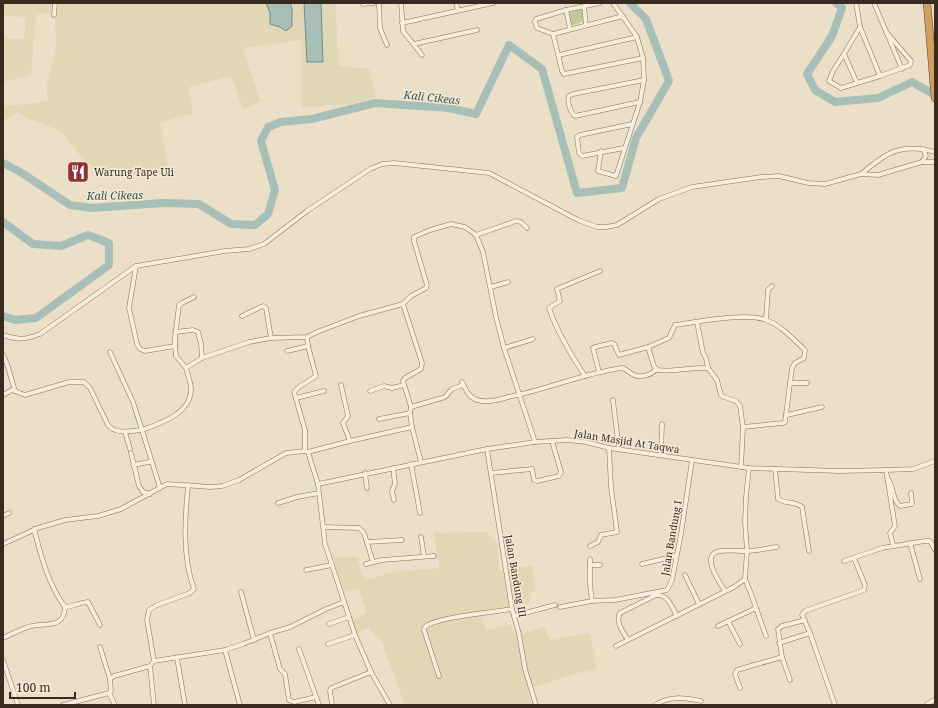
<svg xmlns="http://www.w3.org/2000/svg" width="938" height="708" viewBox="0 0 938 708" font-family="'Noto Serif',serif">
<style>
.farmland{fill:#e0d8b5}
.green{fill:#c4c89c}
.water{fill:#a8bfb8;stroke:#6f8d85}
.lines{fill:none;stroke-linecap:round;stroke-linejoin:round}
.river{stroke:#a8bfb8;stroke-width:8}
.minor-casing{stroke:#85725e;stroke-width:5}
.motorway-casing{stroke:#544132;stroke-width:8}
.minor{stroke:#f6edda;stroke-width:4}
.motorway{stroke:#d39e5f;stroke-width:7}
.labels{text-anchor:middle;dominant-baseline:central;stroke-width:3;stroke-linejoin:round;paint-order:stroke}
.poi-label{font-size:10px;fill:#372b20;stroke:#f3ead6;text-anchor:start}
.street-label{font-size:10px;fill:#372b20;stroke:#f3ead6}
.water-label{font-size:11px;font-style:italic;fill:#315552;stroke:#f3ead6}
</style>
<rect width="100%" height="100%" fill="#ebdfc7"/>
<g class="farmland">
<path d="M3 3H335L339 66 369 69 376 97 352 104 302 107 301 40 243 48 260 101 243 110 231 76 189 87 193 113 160 122 168 167 139 174 101 173 82 158 60 130 28 119 17 112 3 121V107L9 106 48 101 46 86 56 47 55 13 36 15 31 75 3 82V38L24 39 26 17 3 16Z"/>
<path d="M486 532 498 544 499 570 532 566 536 590 530 593 529 603 482 615 486 630 511 625 515 636 544 627 551 640 590 633 597 668 578 673 528 689 532 705H405L380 637H375L369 627 357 634 352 621 367 613 359 589 344 592 333 558 357 557 364 580 397 571 439 568 434 533Z"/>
</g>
<path class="green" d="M583 8 585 21 570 26 568 12Z"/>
<g class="water">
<path d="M266 3H290C294 11 291 17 292 26L286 31 280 27 270 24V13Z"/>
<path d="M304 3H321L323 62H307Z"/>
</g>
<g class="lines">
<g class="river">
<path d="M836 3 842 8 832 36 807 74 815 90 835 102 878 98 912 82 935 95"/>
<path d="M3 163 22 173 70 205 92 208 163 203 199 204 231 224 255 225 268 214 275 190 261 141 268 127 281 122 312 119 375 103 449 108 476 114 509 45 542 69 577 193 622 188 636 138 669 81 646 19 630 3"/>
<path d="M3 222 33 244 61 246 88 235 109 243V265L36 318 15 320 3 316"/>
</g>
<g class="minor-casing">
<g id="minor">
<path d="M379 3 380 28 387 45"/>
<path d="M401 3 403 31 422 55"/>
<path d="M456 3 458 10"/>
<path d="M856 3 860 27 844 54 833 71 829 81 841 88 880 76 910 65 911 61 886 32"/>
<path d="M874 3 902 69"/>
<path d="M363 4 374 3"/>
<path d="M584 6 586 25"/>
<path d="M566 10 570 29"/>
<path d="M54 15 55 3"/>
<path d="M402 23 493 3"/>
<path d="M860 27 880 76"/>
<path d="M553 34 562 71 564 74 643 58"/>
<path d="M553 34 537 28 535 22 536 19 566 10 600 3"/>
<path d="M553 34 623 16"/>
<path d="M414 44 477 30"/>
<path d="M844 54 857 83"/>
<path d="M559 55 637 37"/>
<path d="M640 102 575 116C570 112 567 101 569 96L573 94 644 80"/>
<path d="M624 148 582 156 579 153 577 137 580 135 632 124"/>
<path d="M601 151 598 171 616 176 640 102 644 80 643 58 637 37 613 3"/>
<path d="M922 162 926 156 923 149"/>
<path d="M861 174C887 153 900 142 935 152"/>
<path d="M476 235 516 221 521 222 527 228"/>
<path d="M136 266 129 308 137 344 140 349 145 351 175 346 176 356 186 368"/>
<path d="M491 287 508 282"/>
<path d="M403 304 422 363 421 369 405 378 403 381 411 407 410 413 412 427 421 462"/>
<path d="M242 316 263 306 266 308 271 338"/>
<path d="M766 319 768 290 772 286"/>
<path d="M697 322 703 353 706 358 708 368 717 380 721 395 724 397 736 401 740 406 743 427"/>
<path d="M175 332 193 330 198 332 201 344 202 358"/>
<path d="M3 335C19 340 24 340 40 334L136 266 225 251 249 249 264 244 307 211 370 169 382 164 394 163 489 173 578 220 597 227H606L617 225 659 199 692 187 761 177 779 176 808 183 825 184 861 174 878 175 922 162H935"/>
<path d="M175 346V338L179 305 182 303 194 297"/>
<path d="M648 347 654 366 657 370C674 372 691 367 708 368"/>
<path d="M504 348 533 339"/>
<path d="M287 351 308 346"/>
<path d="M110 352 133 402 142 430C161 423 190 414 191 390 191 383 188 375 186 368L202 358 249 342 271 338 307 337 317 332 359 316 403 304 411 296 426 288 427 285 414 241V237L430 230 451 224 465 227 476 235 483 252 496 317 504 348 535 442"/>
<path d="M3 355 7 364 15 391"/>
<path d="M599 372 593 348 595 347 612 343 614 344 619 355 648 347 669 338 675 325C698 322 746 312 766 320 781 325 794 340 805 350L804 358 795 363 792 368 785 422 783 423 743 427 741 467"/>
<path d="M585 376C571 355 557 332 549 308L560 301 557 289 600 271"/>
<path d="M462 382C466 390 469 398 477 400 488 403 498 400 508 397 547 390 583 373 622 368 627 369 629 373 634 375 640 378 652 375 656 369"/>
<path d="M790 383H807"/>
<path d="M341 385 348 416 343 423 350 441"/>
<path d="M370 391 384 386 392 388 404 385"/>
<path d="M3 395 12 390 25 395 69 382H84L90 388 108 425C116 435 132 431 142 430L160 488"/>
<path d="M296 398 324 391"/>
<path d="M613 400 619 449"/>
<path d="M411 407 445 397 452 389 463 385"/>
<path d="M787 415 822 407"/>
<path d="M379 419 410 413"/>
<path d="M125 432 130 449"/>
<path d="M487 449 512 609 519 634 525 669 536 705"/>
<path d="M305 451V430L294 392 299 387 316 376 308 346 307 337"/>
<path d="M308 452 350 441 412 427"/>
<path d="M131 453 139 486 143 492 150 494"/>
<path d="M661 455 662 424"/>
<path d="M411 464 420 513"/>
<path d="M133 465 149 462"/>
<path d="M393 468 395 484 392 491 394 500"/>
<path d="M775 469 778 499C785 504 795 501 802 507L809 551"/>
<path d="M886 470 895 526 890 533 893 545"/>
<path d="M365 473 367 488"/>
<path d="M491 473 532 469 534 480 537 481 559 476 561 472 552 441"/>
<path d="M888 479C894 487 892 500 900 506L912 504 911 493"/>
<path d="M318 484 487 449 535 442 567 440 586 442 609 448 749 468 840 471 886 470 913 469 935 461"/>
<path d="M278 503 297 497 319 493"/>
<path d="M3 516 9 513"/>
<path d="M324 527 359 528 364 533 373 562"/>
<path d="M34 529C41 556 48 584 65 607 73 607 80 602 88 602L100 625"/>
<path d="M421 537 424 556"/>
<path d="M367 542 402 540"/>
<path d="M910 543 920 579"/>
<path d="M3 544 38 528 65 520 98 516 121 509 167 484 211 487 222 486 239 480 286 453 305 451 308 452 318 484 325 544 332 565 355 635 371 672 390 705"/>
<path d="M590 546 598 542 601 535 617 532 611 487 609 448"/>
<path d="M590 559V584L592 601 615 600 667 590 672 580 681 534 692 460"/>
<path d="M844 561 882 548 925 541H930L935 550"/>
<path d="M366 564 382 560 434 556"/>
<path d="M642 564 676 556"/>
<path d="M590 565H600"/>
<path d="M306 570 332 565"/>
<path d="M685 575 699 604"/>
<path d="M745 579 750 591 766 636"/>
<path d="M725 591C719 582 699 553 721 551 729 550 737 551 746 551 756 551 767 548 777 547"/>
<path d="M241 592 254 640"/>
<path d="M560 607 592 601"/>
<path d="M514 616 555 605"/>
<path d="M728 621 740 644"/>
<path d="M329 624 349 617"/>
<path d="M718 626 756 608"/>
<path d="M270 633 280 669 285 674 289 700 294 702 316 697"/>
<path d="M3 638C12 634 23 628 32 626 48 623 64 628 65 607"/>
<path d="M628 640C623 632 615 622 620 613L656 595C668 594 671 606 677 616"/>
<path d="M779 643 810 633"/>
<path d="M328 644 355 635"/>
<path d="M616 646 734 587 745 579 747 551 745 522 746 497 749 468"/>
<path d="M100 647 110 679"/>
<path d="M299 649 319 705"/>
<path d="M225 650 240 705"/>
<path d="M177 658 185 705"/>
<path d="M3 660 18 705"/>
<path d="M154 661 225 650 243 644 270 633 290 627 326 609 344 602"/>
<path d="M150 666 154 705"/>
<path d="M439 676 424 630 425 627C436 617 495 612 512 609"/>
<path d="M790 680 782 657 778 629 782 626 805 620"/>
<path d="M740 688 735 674 737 670 782 657"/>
<path d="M109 693 115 705"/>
<path d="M63 705 109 693 111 691 110 679 114 676 150 666 154 661 147 620 149 610 157 605 190 593 194 589C182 556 185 519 188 485"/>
<path d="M332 705 330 691 331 688 371 672"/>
<path d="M655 705C670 695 685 698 701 701"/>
<path d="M835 705 810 633 802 615 805 611 864 590 865 585 854 558"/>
<path d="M926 705 935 699"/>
</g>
</g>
<g class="motorway-casing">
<path id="motorway" d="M927 3 935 98"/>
</g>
<use href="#minor" class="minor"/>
<use href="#motorway" class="motorway"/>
</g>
<defs>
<g id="restaurant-square" transform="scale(1.15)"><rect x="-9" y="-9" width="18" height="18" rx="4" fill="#8f3335" stroke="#f3ead6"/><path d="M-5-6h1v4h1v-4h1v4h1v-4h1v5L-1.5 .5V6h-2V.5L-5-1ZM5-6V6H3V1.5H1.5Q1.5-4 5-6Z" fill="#fff"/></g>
</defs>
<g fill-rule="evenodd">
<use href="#restaurant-square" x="78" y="172"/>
</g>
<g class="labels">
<g class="poi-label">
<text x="94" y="172">Warung Tape Uli</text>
</g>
<g class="street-label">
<text transform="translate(627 441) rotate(9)">Jalan Masjid At Taqwa</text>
<text transform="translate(671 538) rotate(-80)">Jalan Bandung I</text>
<text transform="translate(516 576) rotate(80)">Jalan Bandung III</text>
</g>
<g class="water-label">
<text transform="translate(432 97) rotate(6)">Kali Cikeas</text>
<text transform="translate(115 195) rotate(-1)">Kali Cikeas</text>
</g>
</g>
<rect width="938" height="708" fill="none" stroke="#372b20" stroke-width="8"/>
<path d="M10 692v6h65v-6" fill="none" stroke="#372b20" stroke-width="2"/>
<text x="16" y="692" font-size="12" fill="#372b20" stroke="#f3ead6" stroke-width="3" paint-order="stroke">100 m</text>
</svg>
